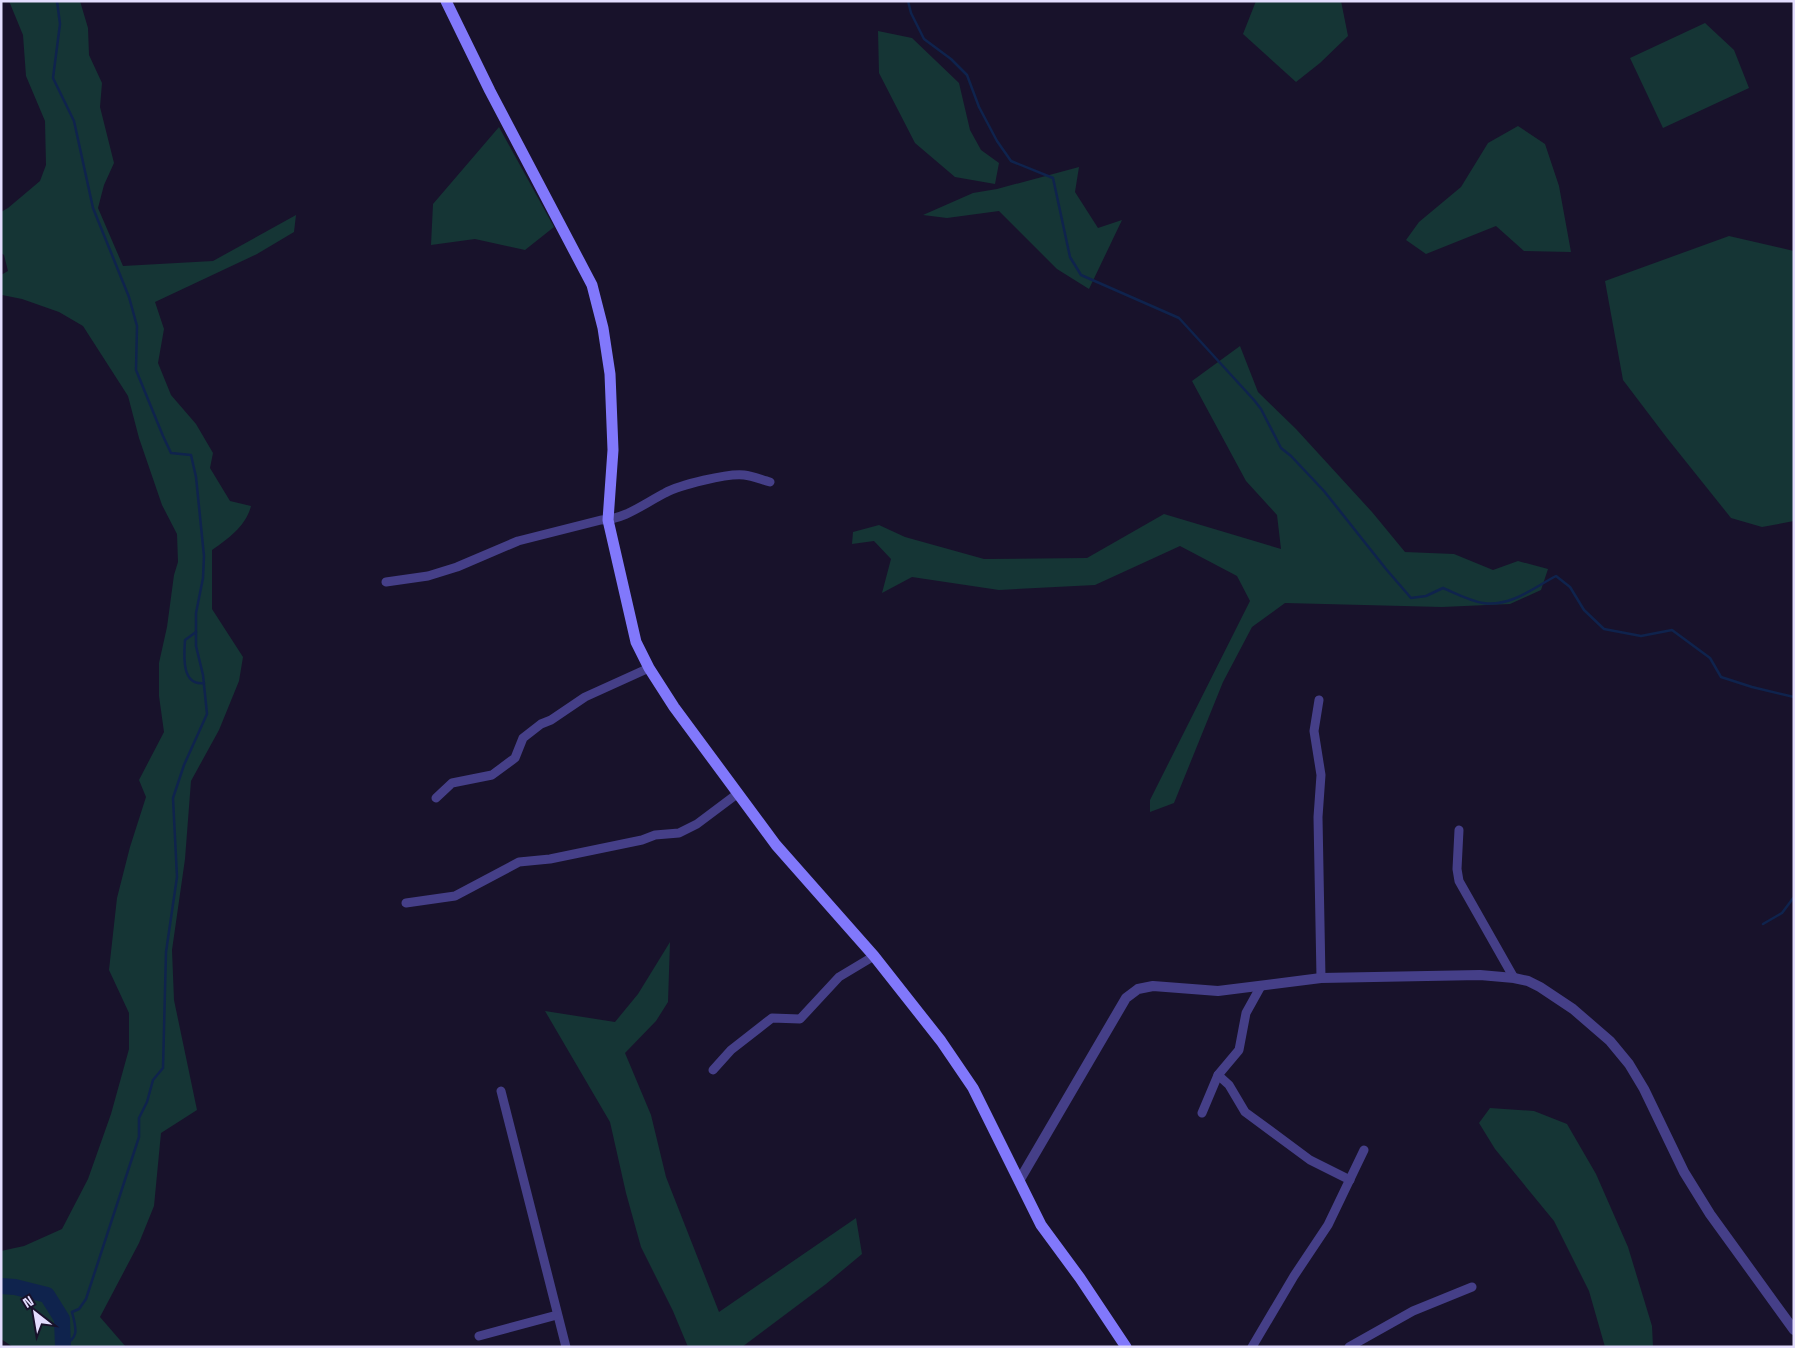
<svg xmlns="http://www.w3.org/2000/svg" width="1795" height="1348" viewBox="0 0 1795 1348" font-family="'Space Grotesk',sans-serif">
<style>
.green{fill:#153535}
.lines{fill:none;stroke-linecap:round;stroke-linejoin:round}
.stream{stroke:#0f234d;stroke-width:2.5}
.river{stroke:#0f234d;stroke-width:16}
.minor{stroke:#453f88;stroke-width:9}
.tertiary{stroke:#453f88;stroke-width:10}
.secondary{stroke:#8178fb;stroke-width:11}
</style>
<rect width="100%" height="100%" fill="#18122b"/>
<g class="green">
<path d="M9 1H80L88 28 89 55 102 83 100 107 114 163 104 185 98 208 123 266 213 261 296 215 294 232 257 254 155 302 164 329 158 363 171 395 196 424 213 453 210 468 230 501 251 506C246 526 228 539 212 550V609L243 657 239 681 219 730 191 781 185 859 172 950 174 1000 197 1110 161 1133 154 1206 139 1243 100 1317 126 1347H13L1 1339V1251L24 1246 62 1229 88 1179 111 1114 129 1049V1013L109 970 117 898 130 847 146 797 139 780 164 732 159 696V663L167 627 174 575 178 562 177 534 162 505 139 438 128 396 83 326 59 312 22 299 2 295 1 293V275L8 271 4 255 1 253V212L8 208 40 181 46 165 45 121 26 76 23 35Z"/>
<path d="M1256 1H1341L1348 36 1320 63 1296 82 1243 34Z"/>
<path d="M1705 23 1734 50 1749 88 1663 128 1630 58Z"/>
<path d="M878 31 912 38 959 83 970 130 981 150 999 163 995 184 955 177 915 143 879 73Z"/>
<path d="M1518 126 1545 144 1559 186 1571 252 1524 251 1496 226 1426 254 1406 240 1419 222 1461 187 1488 143Z"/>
<path d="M499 127 554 227 525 250 475 239 431 245 433 204Z"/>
<path d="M1079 167 1075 192 1098 228 1122 220 1089 289 1057 269 999 211 947 218 923 215 973 193 997 189Z"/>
<path d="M1729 236 1794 251V521L1762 527 1731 518 1667 438 1623 380 1605 281Z"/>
<path d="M1240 346 1258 392 1296 429 1372 512 1405 552 1454 554 1493 570 1518 561 1548 569 1541 590 1510 604 1442 607 1285 603 1252 627 1223 682 1174 803 1150 812V800L1250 601 1237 576 1180 546 1095 585 999 590 912 577 882 593 891 559 874 541 852 544 853 532 879 525 905 537 984 559 1087 558 1164 514 1281 549 1277 515 1246 481 1192 381Z"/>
<path d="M670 942 668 1002 656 1021 625 1053 651 1115 666 1177 719 1312 856 1218 862 1254 826 1284 742 1347H688L673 1311 641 1247 626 1193 610 1122 545 1011 615 1022 638 994Z"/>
<path d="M1490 1108 1534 1111 1567 1124 1596 1174 1628 1247 1652 1326 1653 1347H1605L1589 1291 1554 1221 1495 1149 1479 1123Z"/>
</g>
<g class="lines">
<g class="stream">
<path d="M57 1 60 24 53 78 74 121 93 208 129 297 137 326 136 370 163 436 171 453 191 455 196 477 204 556 203 578 196 613V646L203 675 207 714 184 765 173 798 177 877 166 952 163 1068 153 1080 147 1102 139 1118V1137L86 1299 79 1309 72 1312C76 1328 80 1338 63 1345"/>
<path d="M908 1 911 13 924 39 951 59 967 75 979 107 997 141 1011 161 1053 178 1070 257 1081 275 1179 318 1254 400 1261 409 1281 448 1291 456 1324 491 1386 569 1411 598 1426 596 1443 588C1455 593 1470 601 1483 603 1511 607 1533 588 1556 576L1570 587 1584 610 1604 629 1641 636 1672 630 1710 658 1721 677 1752 687 1794 697"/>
<path d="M196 632 185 640C184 655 181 686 204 683"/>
<path d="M1763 924 1782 913 1794 897"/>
</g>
<path class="river" d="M1 1286 15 1287 47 1295 62 1319 63 1347"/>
<g class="minor">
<path d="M386 582 428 576 457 567 518 541 601 520C624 520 645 503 665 493 679 485 728 473 744 475 753 476 762 480 770 482"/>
<path d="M1319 700 1314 731 1321 775 1318 817 1321 978"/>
<path d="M436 798 452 783 492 775 515 758 523 738 541 724 551 720 585 697 649 668"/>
<path d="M1459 830 1457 869 1459 881 1514 978"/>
<path d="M406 903 455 896 519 862 550 859 642 840 655 835 679 833 697 824 737 794"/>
<path d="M713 1070 731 1050 772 1018 800 1019 839 977 874 956"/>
<path d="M1218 1075 1229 1085 1245 1112 1310 1160 1350 1180"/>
<path d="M501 1091 566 1347"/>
<path d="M1202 1113 1218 1075 1239 1050 1246 1013 1261 986"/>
<path d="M479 1336 557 1315"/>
<path d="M1252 1347 1294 1276 1328 1225 1364 1150"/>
<path d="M1349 1347 1413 1311 1472 1287"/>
</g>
<path class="tertiary" d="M1019 1181 1126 998 1138 989 1153 986 1218 991 1321 978 1480 975 1514 978 1528 981 1540 987 1573 1009 1610 1041 1629 1064 1644 1089 1684 1172 1710 1214 1794 1330"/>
<path class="secondary" d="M446 1 490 91 592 285 603 328 610 374 613 450 608 520 636 642 649 668 674 707 776 845 874 956 941 1041 973 1088 1041 1225 1080 1278 1126 1347"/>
</g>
<rect width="1795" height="1348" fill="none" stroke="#e3ddfe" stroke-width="5"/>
<g transform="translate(35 1313) rotate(329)" stroke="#18122b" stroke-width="4" paint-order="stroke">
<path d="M0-4L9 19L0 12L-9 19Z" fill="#e3ddfe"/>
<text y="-8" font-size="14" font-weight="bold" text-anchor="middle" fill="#e3ddfe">N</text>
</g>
</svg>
